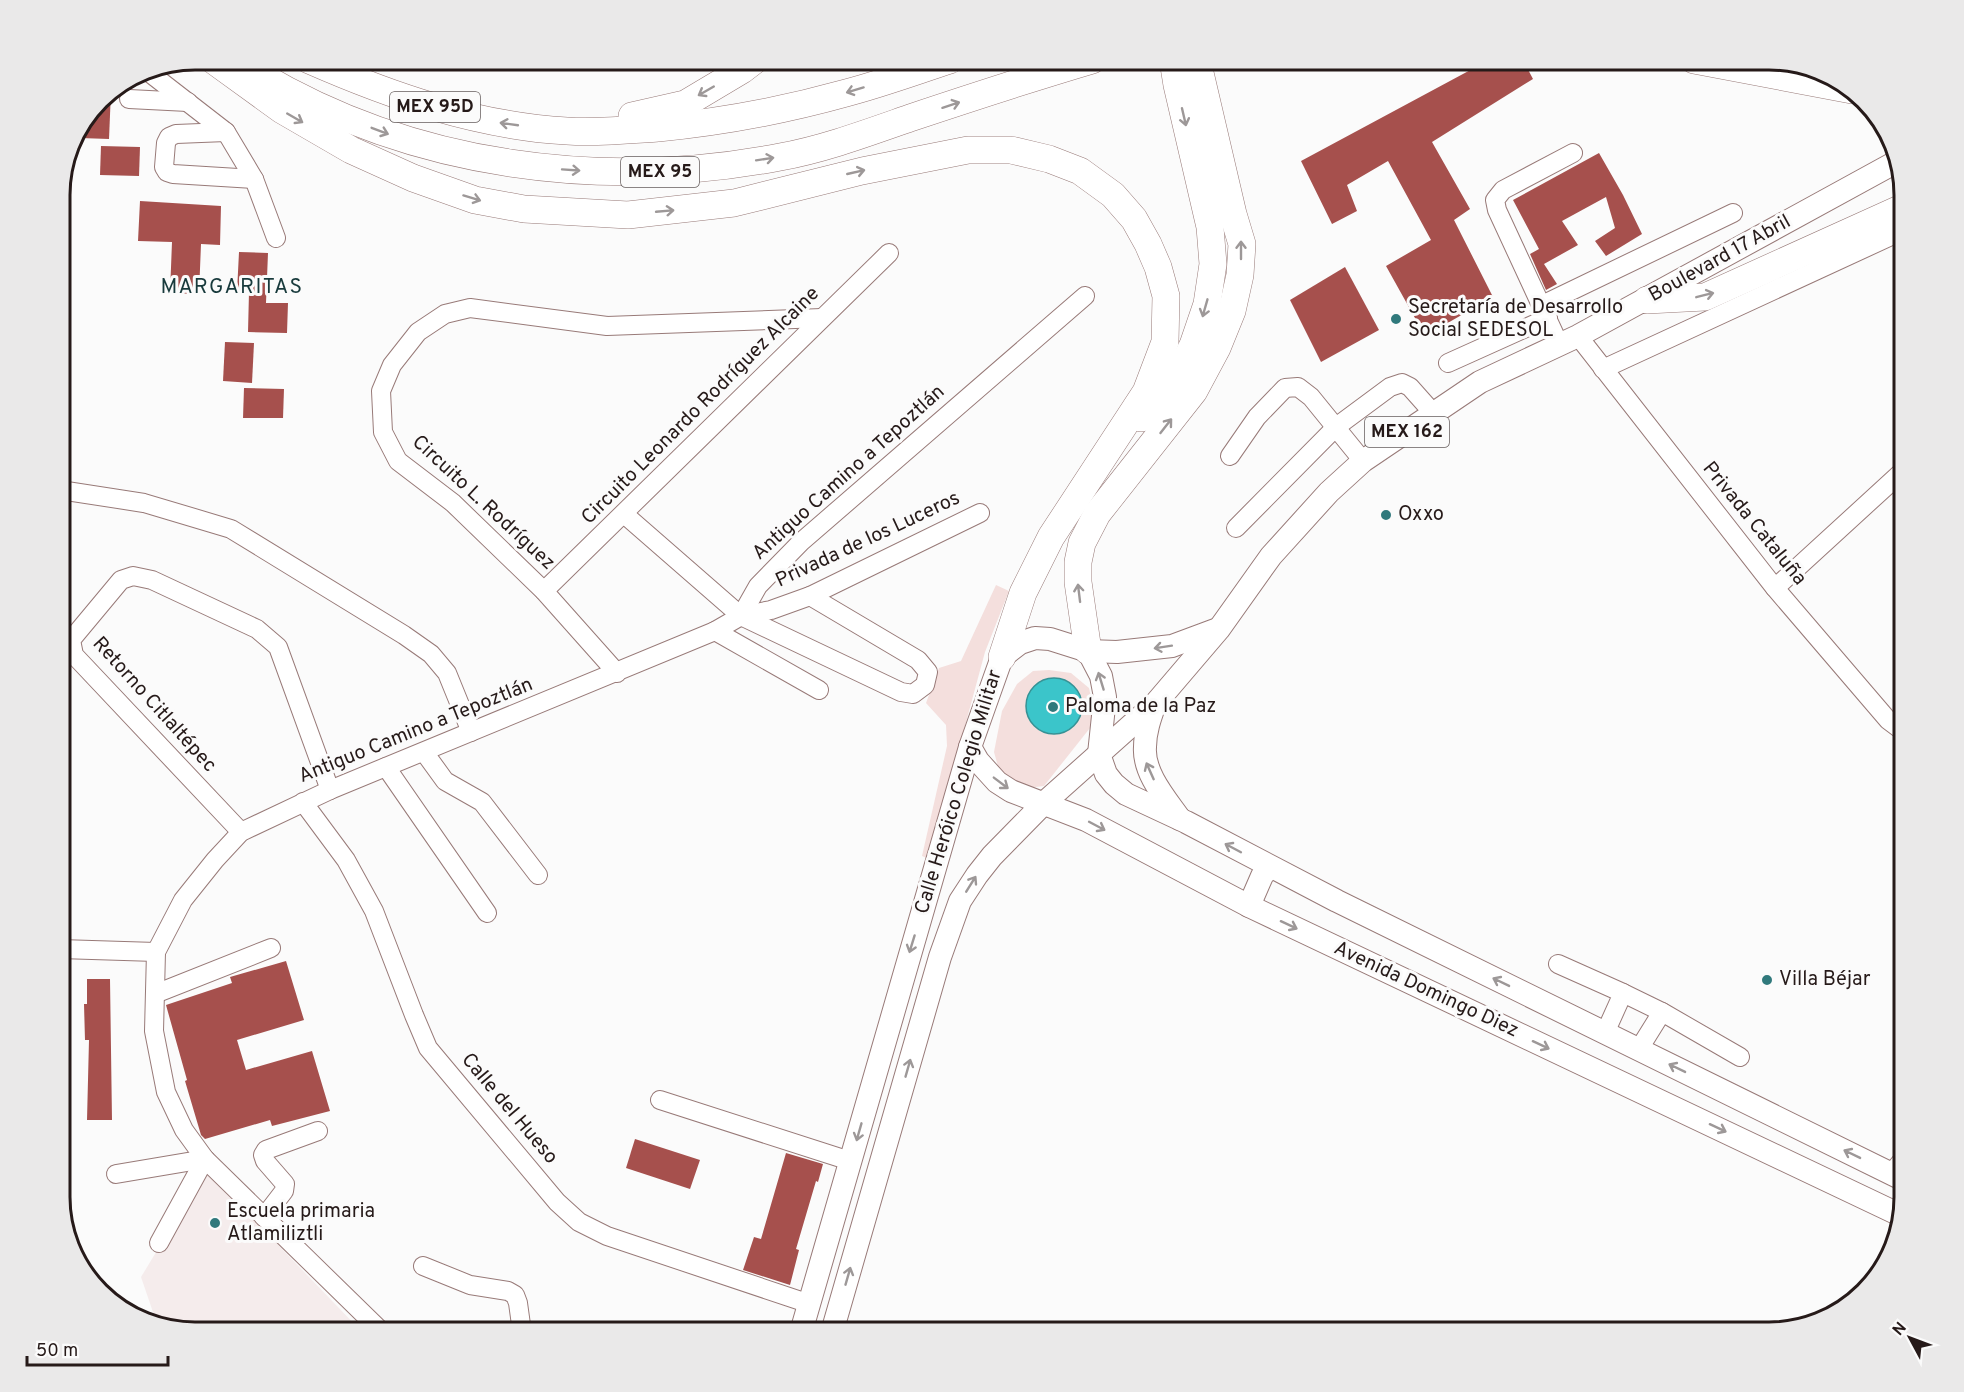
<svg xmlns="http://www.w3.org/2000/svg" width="1964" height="1392" viewBox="0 0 1964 1392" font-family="Overpass,sans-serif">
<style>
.built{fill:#f5ecec}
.green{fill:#f4dfdd}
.water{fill:#3bc5ca;stroke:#359295;stroke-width:1.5}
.building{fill:#a6504d}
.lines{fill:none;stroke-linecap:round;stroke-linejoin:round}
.minor-casing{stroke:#987a78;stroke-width:20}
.major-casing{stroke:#987a78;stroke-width:24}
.highway-casing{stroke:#987a78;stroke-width:28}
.minor{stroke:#fff;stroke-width:18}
.major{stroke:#fff;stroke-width:22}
.highway{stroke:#fff;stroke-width:27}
.oneway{stroke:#9d9898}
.poi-dot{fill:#30797c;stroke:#fbfbfb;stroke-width:2}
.labels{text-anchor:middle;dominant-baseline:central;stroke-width:6;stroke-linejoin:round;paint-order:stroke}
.shield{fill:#fbfbfb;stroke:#665e5d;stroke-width:1.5}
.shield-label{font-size:18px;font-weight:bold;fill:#261a19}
.street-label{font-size:20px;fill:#261a19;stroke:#fbfbfb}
.poi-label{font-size:20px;fill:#261a19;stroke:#fbfbfb;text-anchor:start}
.neighbourhood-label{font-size:21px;letter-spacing:1.5px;fill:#183a3c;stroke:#fbfbfb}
.rim{fill:none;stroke:#261a19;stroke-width:3}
</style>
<rect width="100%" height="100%" fill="#fbfbfb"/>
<path class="built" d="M206 1170 362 1332H195L155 1318 141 1277Z"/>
<g class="green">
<path d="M996 585 1009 591 985 652 929 859 922 856 947 746 946 725 926 703 939 668 961 661Z"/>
<path d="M1049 670 1071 673 1089 688 1093 705 1090 728 1044 786 1027 788 999 770 994 752 1002 711 1017 684 1033 671Z"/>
</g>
<circle class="water" cx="1054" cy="706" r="28"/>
<g class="building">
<path d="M1489 60H1523L1533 79 1432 142 1470 209 1454 220 1493 297 1425 336 1386 266 1431 240 1388 161 1347 185 1357 211 1332 224 1301 161Z"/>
<path d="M111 91 109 139 80 138V128L106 94Z"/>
<path d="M101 146 140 147 139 176 100 175Z"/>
<path d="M1599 153 1623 195 1642 234 1606 256 1595 241 1615 228 1606 197 1562 221 1578 245 1544 264 1557 284 1546 290 1530 254 1539 249 1513 200Z"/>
<path d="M140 201 221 206 220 245 201 244 199 294 170 293 172 242 138 241Z"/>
<path d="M239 252 268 253 266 303H288L287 333 248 332 249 292H237Z"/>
<path d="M1345 267 1379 330 1321 362 1290 300Z"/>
<path d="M225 342 254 343 252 383 223 381Z"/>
<path d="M244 388 284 389 283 418H243Z"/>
<path d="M286 961 304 1020 237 1040 246 1070 312 1051 330 1111 272 1126 270 1120 205 1139 201 1135 185 1081 187 1080 166 1005 232 983 230 977Z"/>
<path d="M87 979H110L112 1120H87L89 1040H85L84 1004H87Z"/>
<path d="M635 1139 700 1160 690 1189 626 1168Z"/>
<path d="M786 1153 823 1164 818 1182 816 1181 796 1249 799 1250 790 1285 743 1270 754 1237 761 1239Z"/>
</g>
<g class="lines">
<g class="minor-casing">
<g id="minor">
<path d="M146 70 226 132 254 179 276 238"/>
<path d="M129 99 188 102"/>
<path d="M226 132 176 134 169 137 166 143 164 167 167 172 173 174 254 179"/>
<path d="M1542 305 1733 213"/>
<path d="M1578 336 1775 588 1888 720 1904 732"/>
<path d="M1559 344 1497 210 1495 200 1503 190 1573 153"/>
<path d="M1448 363 1548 318"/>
<path d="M1603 369 1904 230"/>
<path d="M1230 456 1257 417 1285 388 1298 387 1311 397 1363 461"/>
<path d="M60 490 144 503 231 529 404 635 431 654 447 673 471 732"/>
<path d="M624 514 741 616 901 692 913 694 925 685 928 672 918 660 810 596"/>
<path d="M1236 528 1336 427 1390 387 1402 383 1410 387 1434 414"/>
<path d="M1775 588 1904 470"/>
<path d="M544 591 889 253"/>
<path d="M741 616 771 610 810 596 980 513"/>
<path d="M715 631 819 690"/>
<path d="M617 673 544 591 453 503 398 461 383 432 381 391 392 365 418 332 445 314 470 308 607 326 822 318"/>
<path d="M424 752 445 781 482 802 538 875"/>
<path d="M386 767 487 913"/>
<path d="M303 802 346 860 374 911 414 1015 428 1048 557 1202 579 1222 607 1236 810 1304"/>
<path d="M241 832 74 655 71 640 121 580 133 576 152 580 257 629 278 647 330 790"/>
<path d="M60 949 156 952"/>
<path d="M1558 964 1623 993 1605 1033"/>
<path d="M1623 993 1662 1012"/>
<path d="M155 994 271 948"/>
<path d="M1639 1049 1662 1012 1740 1057"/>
<path d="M660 1100 850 1161"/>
<path d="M116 1174 205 1159"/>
<path d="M1891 1174 1904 1158"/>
<path d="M264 1217 284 1191 285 1184 265 1161 263 1155 266 1150 318 1131"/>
<path d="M159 1243 205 1159"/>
<path d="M423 1266 470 1285 508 1291 515 1295 518 1303 522 1332"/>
<path d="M382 1332 205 1159 184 1130 166 1092 154 1031 156 952 183 900 215 860 241 832 330 790 715 631 741 616 758 586 801 542 1085 296"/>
</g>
</g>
<g class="major-casing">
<g id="major">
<path d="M1088 651 1101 676 1105 697 1099 754 1106 774 1114 784 1126 794 1186 822 1337 901 1904 1180"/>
<path d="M1155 704C1150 718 1145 732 1145 747 1143 773 1166 799 1180 819"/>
<path d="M970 747 978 761 997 782 1011 791 1086 820 1249 906 1898 1214"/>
<path d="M1249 906 1262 876 1269 867"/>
<path d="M801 1332 970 747 1002 657 1020 643 1035 638 1050 639 1088 651 1117 652 1172 646 1215 630"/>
<path d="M832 1332 940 957 960 901 977 875 992 856 1044 803 1155 704 1219 629 1271 556 1329 492 1363 461 1480 382 1578 336 1896 162"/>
</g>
</g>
<g class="highway-casing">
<g id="highway">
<path d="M213 60 282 110 351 150 413 178 475 200 524 209 628 215 734 203 862 171 968 150H1011L1049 159 1080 171 1113 195 1134 219 1148 244 1158 267 1166 296 1165 342 1146 392 1051 537 1023 593 1002 657"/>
<path d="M309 60C391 96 477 126 567 131 597 133 628 130 658 128 721 122 785 110 846 93 881 84 916 71 950 60"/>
<path d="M1694 60 1852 90"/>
<path d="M258 74C414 167 602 191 780 157 824 149 867 133 910 118 970 98 1031 78 1092 60"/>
<path d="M632 116 685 104 742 70 755 60"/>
<path d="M1647 300 1705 297 1904 207"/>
<path d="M1141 418 1175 381 1193 345 1207 304 1213 264 1210 227 1177 85 1173 60"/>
<path d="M1088 651 1078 582V562L1082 543 1097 514 1194 391 1217 348 1232 311 1240 275 1242 244 1233 214 1197 60"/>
</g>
</g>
<use href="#minor" class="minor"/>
<use href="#major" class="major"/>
<use href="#highway" class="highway"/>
</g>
<defs><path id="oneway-shaft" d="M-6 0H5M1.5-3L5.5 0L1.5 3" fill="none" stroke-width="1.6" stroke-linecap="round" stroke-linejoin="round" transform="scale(1.5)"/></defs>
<g class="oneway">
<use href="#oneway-shaft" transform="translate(855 90) rotate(163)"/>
<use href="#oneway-shaft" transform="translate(706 91) rotate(150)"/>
<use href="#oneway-shaft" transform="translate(951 105) rotate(-18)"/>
<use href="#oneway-shaft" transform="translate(1184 117) rotate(77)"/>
<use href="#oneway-shaft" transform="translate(295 118) rotate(30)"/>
<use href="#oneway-shaft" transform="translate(509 124) rotate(-172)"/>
<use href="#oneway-shaft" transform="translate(380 131) rotate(21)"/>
<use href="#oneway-shaft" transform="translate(765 159) rotate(-9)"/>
<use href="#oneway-shaft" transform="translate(571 170) rotate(4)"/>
<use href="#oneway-shaft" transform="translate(856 172) rotate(-13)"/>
<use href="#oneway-shaft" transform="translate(472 198) rotate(17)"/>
<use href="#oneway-shaft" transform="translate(665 211) rotate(-5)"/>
<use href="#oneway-shaft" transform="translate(1241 250) rotate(-90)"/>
<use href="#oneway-shaft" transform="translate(1705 295) rotate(-14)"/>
<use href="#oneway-shaft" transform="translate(1205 308) rotate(106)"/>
<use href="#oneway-shaft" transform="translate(1166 426) rotate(-52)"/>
<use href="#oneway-shaft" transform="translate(1079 593) rotate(-97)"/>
<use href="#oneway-shaft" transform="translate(1163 647) rotate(171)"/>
<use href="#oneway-shaft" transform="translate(1101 681) rotate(-107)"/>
<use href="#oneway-shaft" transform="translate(1150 771) rotate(-114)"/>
<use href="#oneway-shaft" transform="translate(1001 783) rotate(37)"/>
<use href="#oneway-shaft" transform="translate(1097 826) rotate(28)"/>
<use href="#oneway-shaft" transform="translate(1233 848) rotate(-152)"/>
<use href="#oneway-shaft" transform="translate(971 884) rotate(-58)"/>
<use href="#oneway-shaft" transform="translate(1289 925) rotate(25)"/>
<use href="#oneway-shaft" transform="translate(912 944) rotate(107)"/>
<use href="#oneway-shaft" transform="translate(1501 982) rotate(-154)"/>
<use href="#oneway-shaft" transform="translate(1541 1045) rotate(25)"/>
<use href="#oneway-shaft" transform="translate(908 1068) rotate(-74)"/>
<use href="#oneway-shaft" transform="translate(1677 1068) rotate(-154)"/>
<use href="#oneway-shaft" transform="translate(1718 1128) rotate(25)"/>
<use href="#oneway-shaft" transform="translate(859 1132) rotate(106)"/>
<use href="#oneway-shaft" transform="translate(1852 1154) rotate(-154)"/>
<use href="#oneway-shaft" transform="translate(848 1276) rotate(-74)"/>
</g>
<g class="poi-dot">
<circle cx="1396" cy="319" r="6"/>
<circle cx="1386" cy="515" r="6"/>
<circle cx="1053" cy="707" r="6"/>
<circle cx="1767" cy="980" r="6"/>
<circle cx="215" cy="1223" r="6"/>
</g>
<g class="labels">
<g class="shield">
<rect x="390" y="92" width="90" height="30" rx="4.5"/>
<rect x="621" y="157" width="78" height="30" rx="4.5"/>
<rect x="1365" y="417" width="84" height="30" rx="4.5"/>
</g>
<g class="shield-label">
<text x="435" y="107">MEX 95D</text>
<text x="660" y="172">MEX 95</text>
<text x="1407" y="432">MEX 162</text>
</g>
<g class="street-label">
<text transform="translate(1720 259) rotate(-29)">Boulevard 17 Abril</text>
<text transform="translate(701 406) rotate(-45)">Circuito Leonardo Rodríguez Alcaine</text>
<text transform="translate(849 473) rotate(-42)">Antiguo Camino a Tepoztlán</text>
<text transform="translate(483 503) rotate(43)">Circuito L. Rodríguez</text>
<text transform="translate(1754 524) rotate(51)">Privada Cataluña</text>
<text transform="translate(868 540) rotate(-25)">Privada de los Luceros</text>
<text transform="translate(154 705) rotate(48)">Retorno Citlaltépec</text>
<text transform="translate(416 731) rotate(-22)">Antiguo Camino a Tepoztlán</text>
<text transform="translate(959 792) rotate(-73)">Calle Heróico Colegio Militar</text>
<text transform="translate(1426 990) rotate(25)">Avenida Domingo Diez</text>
<text transform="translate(509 1109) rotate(50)">Calle del Hueso</text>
</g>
<g class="poi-label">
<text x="1408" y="308">Secretaría de Desarrollo<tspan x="1408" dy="23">Social SEDESOL</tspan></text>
<text x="1398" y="515">Oxxo</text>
<text x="1065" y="707">Paloma de la Paz</text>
<text x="1779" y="980">Villa Béjar</text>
<text x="227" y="1212">Escuela primaria<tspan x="227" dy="23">Atlamiliztli</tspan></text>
</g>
<g class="neighbourhood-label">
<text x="232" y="287">MARGARITAS</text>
</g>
</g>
<path d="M0 0H1964V1392H0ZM195 70H1769A125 125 0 0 1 1894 195V1197A125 125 0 0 1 1769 1322H195A125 125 0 0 1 70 1197V195A125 125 0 0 1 195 70Z" fill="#eae9e9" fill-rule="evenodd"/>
<path class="rim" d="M195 70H1769A125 125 0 0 1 1894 195V1197A125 125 0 0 1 1769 1322H195A125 125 0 0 1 70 1197V195A125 125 0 0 1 195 70Z"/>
<g transform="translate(1910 1338) rotate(311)" stroke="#fbfbfb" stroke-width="4.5" paint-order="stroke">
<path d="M0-4.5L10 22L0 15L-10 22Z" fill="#261a19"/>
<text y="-9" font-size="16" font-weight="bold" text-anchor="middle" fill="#261a19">N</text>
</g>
<path d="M27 1356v9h141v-9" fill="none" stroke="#261a19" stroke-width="3"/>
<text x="36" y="1356" font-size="18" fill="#261a19" stroke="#fbfbfb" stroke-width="4.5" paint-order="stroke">50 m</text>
</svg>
